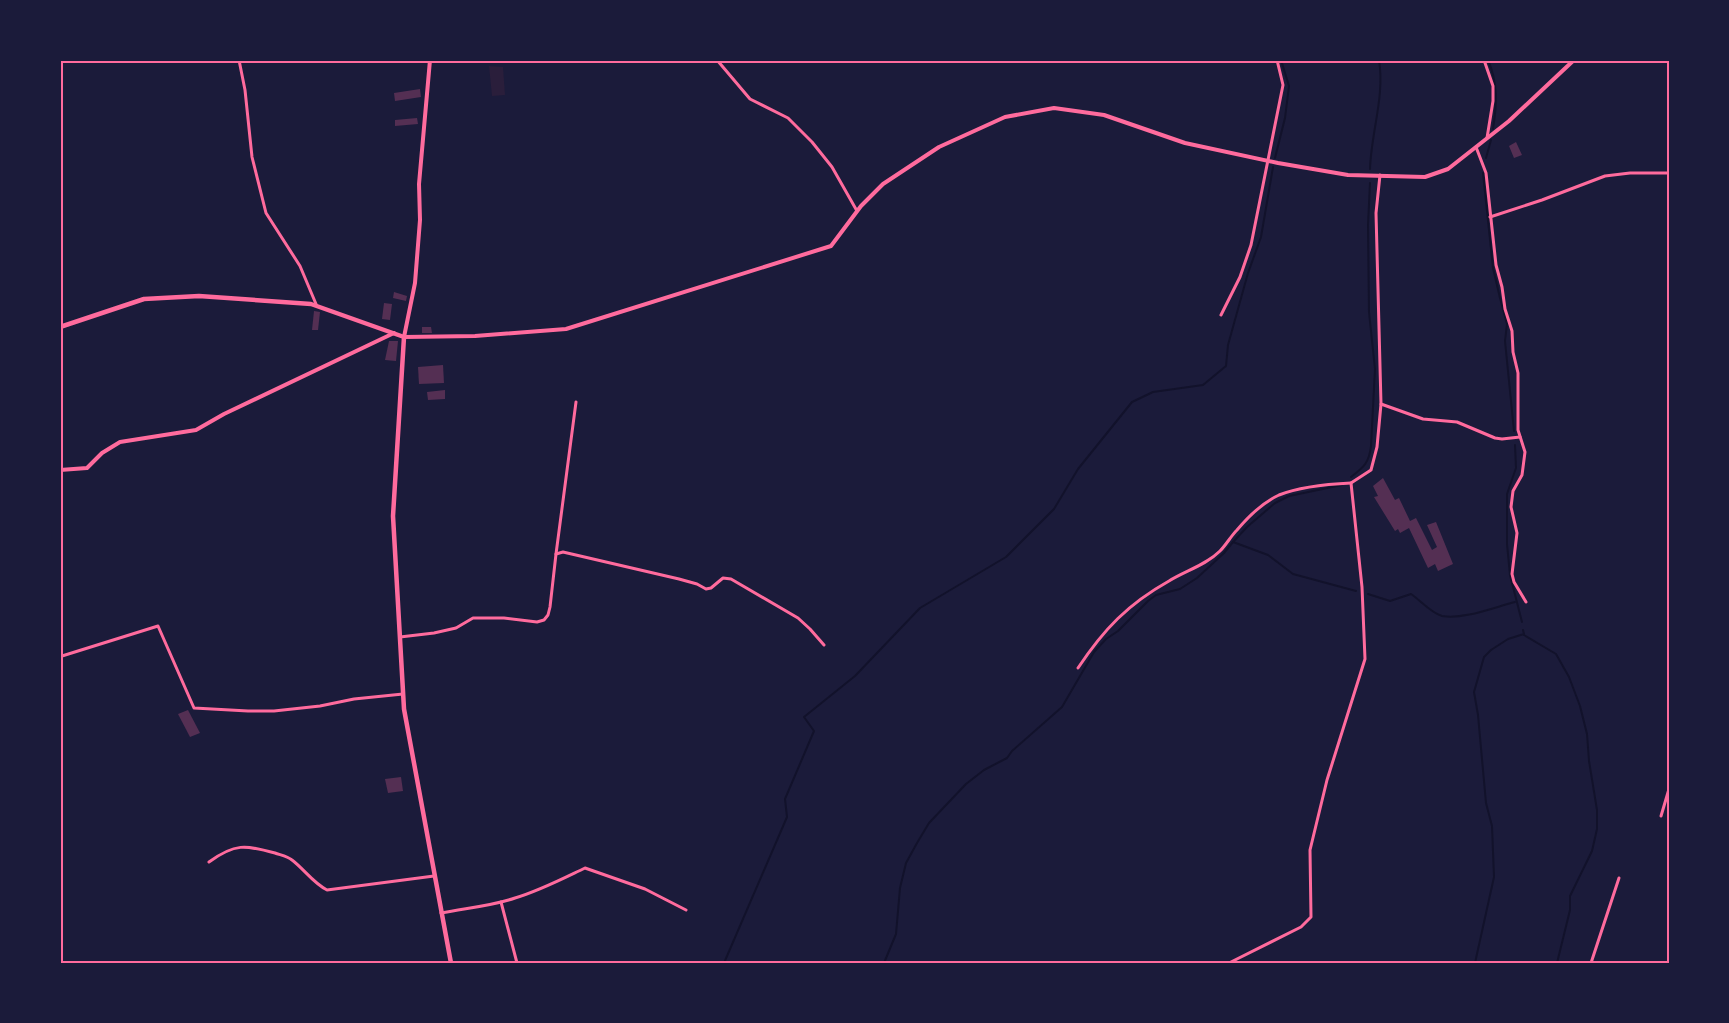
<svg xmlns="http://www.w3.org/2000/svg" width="1729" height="1023" viewBox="0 0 1729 1023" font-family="'Playfair Display',serif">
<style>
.green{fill:#2a1e3b}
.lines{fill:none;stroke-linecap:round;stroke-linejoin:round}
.stream{stroke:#12122b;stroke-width:2}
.building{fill:#542f53}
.minor{stroke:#ff6b9d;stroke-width:3}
.tertiary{stroke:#ff6b9d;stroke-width:4}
.secondary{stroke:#ff6b9d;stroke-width:4.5}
.neatline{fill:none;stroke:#ff6b9d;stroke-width:2}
</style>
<rect width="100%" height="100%" fill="#1b1b3a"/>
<path class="green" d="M489 66 503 67 505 95 492 96Z"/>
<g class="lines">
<g class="stream">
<path d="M1488 60C1498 83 1497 104 1493 129"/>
<path d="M1275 158 1285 118 1289 86 1281 60"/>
<path d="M1486 158 1491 140"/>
<path d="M1370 169C1371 133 1385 96 1379 60"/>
<path d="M1483 173 1493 268 1500 298 1507 324 1505 341 1514 431"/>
<path d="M1515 445 1516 468 1507 494V544L1510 575 1522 622"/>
<path d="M1351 477C1364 467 1369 463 1371 446L1375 369 1369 312 1368 225 1370 183"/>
<path d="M1233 542 1268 555 1293 574 1356 591"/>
<path d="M1368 594 1390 601 1411 594C1420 600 1431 613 1442 616 1463 620 1495 607 1515 602"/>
<path d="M1524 635 1556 654 1569 677 1580 706 1587 734 1589 761 1597 810V829L1592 851 1570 896V910L1557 963"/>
<path d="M724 963 787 817 785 799 814 731 804 717 855 676 920 608 1006 557 1054 509 1078 469 1132 402 1153 392 1203 385 1226 366 1228 345 1248 273 1261 237 1273 167"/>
<path d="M884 963 896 934 900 888 906 863 917 843 929 823 966 784 984 770 1007 758 1012 751 1062 707 1094 652 1106 639 1118 631 1148 601 1156 595 1180 589 1197 578 1224 553 1233 542 1247 527 1275 503 1289 496 1342 485"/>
<path d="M1475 963 1494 877 1492 826 1486 803 1478 715 1474 692 1484 657 1491 650 1508 639 1524 634 1523 630"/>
</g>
</g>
<g class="building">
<path d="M420 89 421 97 395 101 394 93Z"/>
<path d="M417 118 418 124 395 126V120Z"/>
<path d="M1516 142 1522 155 1514 158 1509 146Z"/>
<path d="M394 292 407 296 406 301 393 298Z"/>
<path d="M384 303 392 304 390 320 382 319Z"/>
<path d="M314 311 320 312 318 330H312Z"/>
<path d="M422 327H431L432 333H422Z"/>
<path d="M389 341H398L396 361 385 360Z"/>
<path d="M443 365 444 383 419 384 418 367Z"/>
<path d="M445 390V399L428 400 427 392Z"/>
<path d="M1383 478 1395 500 1399 498 1410 521 1416 518 1432 550 1437 547 1427 525 1436 522 1453 564 1438 571 1435 564 1428 568 1409 528 1400 533 1398 529 1395 531 1374 497 1378 496 1373 486Z"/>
<path d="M188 710 200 733 190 737 178 714Z"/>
<path d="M401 777 403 791 388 793 385 779Z"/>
</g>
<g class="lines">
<g class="minor">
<path d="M239 60 245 90 252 157 266 213 300 266 316 304"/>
<path d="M717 60 750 99 788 118 812 142 832 167 857 211"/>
<path d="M1484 60 1493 86V101L1487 138"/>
<path d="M1476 147 1486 173 1496 265 1502 287 1505 309 1512 331 1513 352 1518 373V430L1525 452 1522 475 1513 491 1511 507 1517 533 1512 574 1514 582 1526 602"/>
<path d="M1490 217 1542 200 1605 176 1630 173H1669"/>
<path d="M1221 315 1240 277 1251 245 1283 85 1277 60"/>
<path d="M1381 404 1423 419 1457 422 1495 438 1502 439 1520 437"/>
<path d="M556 554 576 402"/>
<path d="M400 637 434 633 456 628 473 618H504L537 622 544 620 548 615 550 607 556 554 563 552 679 579 697 584 706 589 711 588 723 578 731 579 798 618 810 629 824 645"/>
<path d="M62 656 158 626 194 708 248 711H274L320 706 354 699 403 694"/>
<path d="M1078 668C1104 629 1128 604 1169 581 1185 571 1206 565 1220 551 1226 545 1231 536 1237 530 1248 517 1264 502 1279 495 1299 487 1330 484 1351 483"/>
<path d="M1661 816 1669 789"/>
<path d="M209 862C235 843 245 845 275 853 280 855 287 856 292 860 304 869 313 883 327 890L434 876"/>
<path d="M501 902 517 963"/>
<path d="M441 913C466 908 492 906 515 898 539 891 562 879 585 868L645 889 686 910"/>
<path d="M1229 963 1301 927 1311 917 1310 850 1327 780 1365 659 1362 587 1351 483 1371 470 1377 447 1381 404 1376 213 1380 175"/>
<path d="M1591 963 1619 878"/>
</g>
<g class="tertiary">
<path d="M430 60 419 184 420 220 415 283 404 337 475 336 566 329 831 246 861 206 883 184 939 147 1005 117 1054 108 1104 115 1185 143 1278 163 1348 175 1425 177 1448 169 1509 121 1574 60"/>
<path d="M60 470 87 468 102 453 120 442 196 430 224 414 394 333"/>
</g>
<path class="secondary" d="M60 327 144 299 199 296 311 304 404 337 393 516 404 709 451 963"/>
</g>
<rect width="1729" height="1023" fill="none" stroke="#1b1b3a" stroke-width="123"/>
<rect x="62" y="62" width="1606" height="900" class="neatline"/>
</svg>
